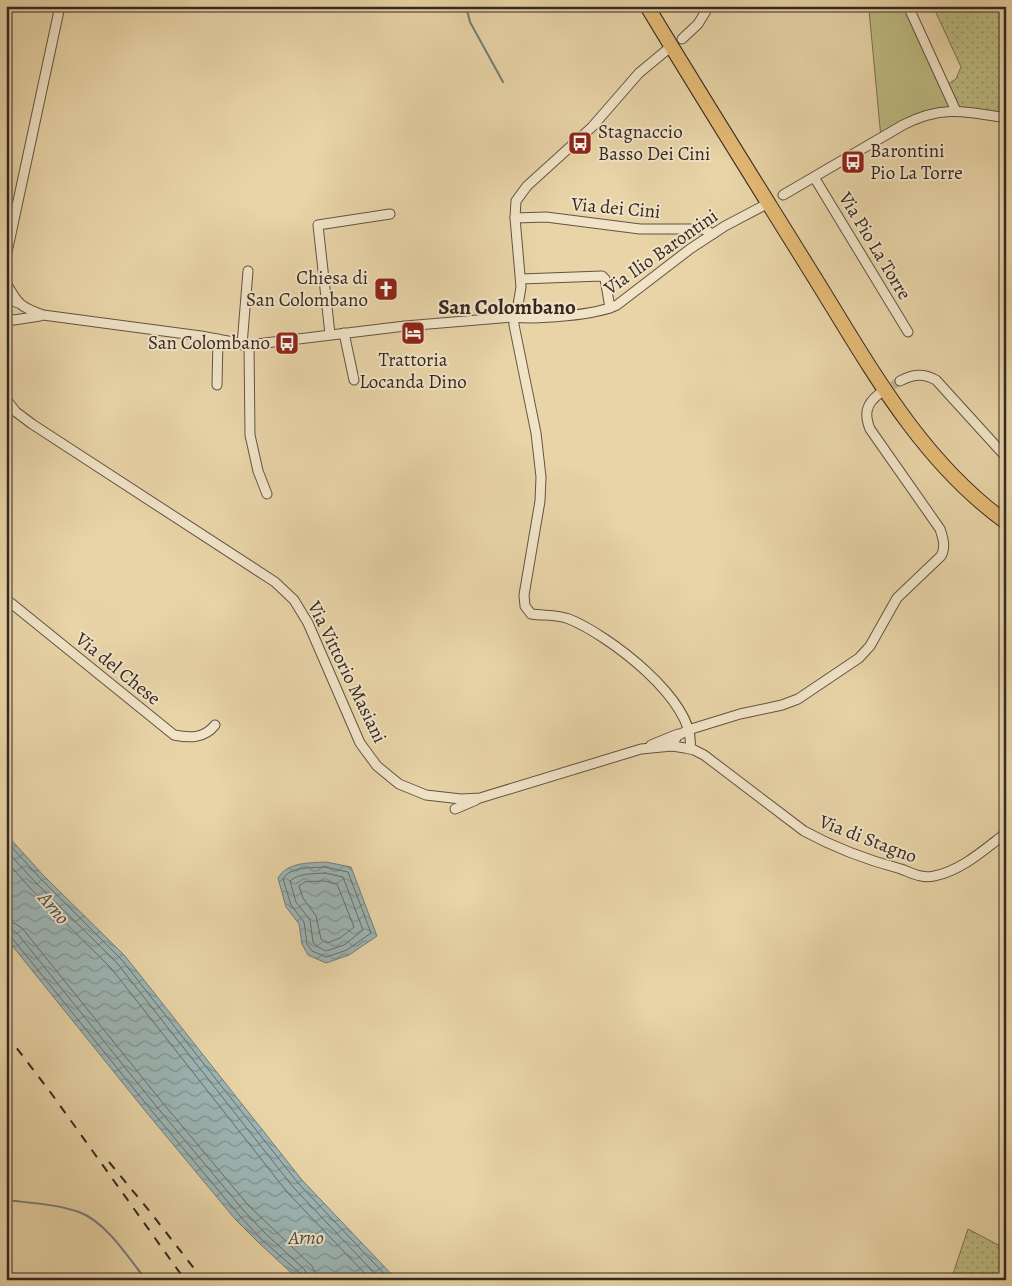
<svg xmlns="http://www.w3.org/2000/svg" width="1012" height="1286" viewBox="0 0 1012 1286" font-family="Alegreya,serif">
<style>
.green{fill:#bdbb83;stroke:#797254}
.park{fill:url(#park-dots);stroke:#797254}
.water{fill:url(#water-waves);stroke:#737d7a}
.lines{fill:none;stroke-linecap:round;stroke-linejoin:round}
.shore{stroke:#686e6c;stroke-width:1}
.stream{stroke:#737d7a;stroke-width:2}
.minor-tunnel{stroke:#c4b28d;stroke-width:9;stroke-dasharray:9 4.5;stroke-linecap:butt}
.minor-casing{stroke:#625345;stroke-width:11}
.highway-casing{stroke:#352824;stroke-width:16}
.minor{stroke:#f0e3c6;stroke-width:9}
.highway{stroke:#e4ba74;stroke-width:14}
.rail{stroke:#352824;stroke-width:2;stroke-dasharray:9 9;stroke-linecap:butt}
.labels{text-anchor:middle;dominant-baseline:central;stroke-width:4;stroke-linejoin:round;paint-order:stroke}
.poi-label{font-size:19px;fill:#352824;stroke:#f0e3c6;text-anchor:start}
.street-label{font-size:19px;fill:#352824;stroke:#f0e3c6}
.water-label{font-size:20px;font-style:italic;fill:#4f4b48;stroke:#f0e3c6}
.quarter-label{font-size:21px;font-weight:bold;fill:#352824;stroke:#f0e3c6}
</style>
<defs>
<pattern id="park-dots" width="8" height="8" patternUnits="userSpaceOnUse" patternTransform="scale(1.25)"><rect width="8" height="8" fill="#bdbb83"/><path d="M2 2h.1M6 6h.1" fill="none" stroke="#9a986b" stroke-width="1.8" stroke-linecap="round"/></pattern>
<pattern id="water-waves" width="16" height="10" patternUnits="userSpaceOnUse" patternTransform="scale(1.25)"><rect width="16" height="10" fill="#9cb5b4"/><path d="M0 5q4-4 8 0t8 0" fill="none" stroke="#809392"/></pattern>
</defs>
<rect width="100%" height="100%" fill="#e8d4a7"/>
<filter id="stains"><feTurbulence type="fractalNoise" baseFrequency=".004" numOctaves="4"/><feColorMatrix values="0 0 0 0 .2 0 0 0 0 .09 0 0 0 0 .02 0 0 0 .5 -.17"/></filter>
<radialGradient id="worn" r=".72"><stop offset=".6" stop-color="#630" stop-opacity="0"/><stop offset="1" stop-color="#630" stop-opacity=".3"/></radialGradient>
<path class="green" d="M877 6H908L956 111H943L881 138 869 10Z"/>
<g class="park">
<path d="M933 6H1006V118L956 111 945 86 956 79 961 67Z"/>
<path d="M968 1229 1006 1249V1280H951Z"/>
</g>
<g class="water">
<path d="M6 834 44 876 125 956 302 1180 397 1280H299L258 1242 235 1219 147 1113 6 938Z"/>
<path d="M326 862 351 867 377 936 349 955 326 963 308 955 302 944 299 924 286 907 278 878C287 862 309 863 326 862Z"/>
</g>
<g class="lines">
<g class="shore">
<path d="M6 841 41 879 121 959 298 1183 390 1280"/>
<path d="M6 850 36 883 117 963 293 1187 381 1280"/>
<path d="M6 861 31 889 111 968 287 1192 371 1280"/>
<path d="M325 867 348 872 371 933 347 950 326 957 312 951 307 944 304 922 291 905 283 879C290 866 313 868 325 867Z"/>
<path d="M325 873 343 877 363 930 344 945 326 951 316 946 313 942 310 920 296 902 290 881C299 873 313 874 325 873Z"/>
<path d="M324 881 337 884 354 927 340 938 327 943 321 939 316 916 303 898 299 886 305 882Z"/>
<path d="M6 922 14 923 22 928 162 1102 249 1206 312 1266 315 1273 316 1280"/>
<path d="M6 929 12 930 17 933 156 1106 244 1211 266 1234 305 1270 309 1280"/>
<path d="M6 935 12 938 151 1110 239 1215 261 1239 301 1274 302 1280"/>
</g>
<g class="stream">
<path d="M466 6 470 22 503 82"/>
<path d="M6 1200C30 1203 56 1204 79 1212 106 1222 128 1257 146 1280"/>
</g>
<path class="minor-tunnel" d="M881 393 900 381"/>
<g class="minor-casing">
<g id="minor">
<path d="M908 6 956 111"/>
<path d="M682 39 698 24 709 6"/>
<path d="M668 49 639 73 592 127 527 186 516 201 515 218 521 287 518 305 514 317V325L536 433 541 477 540 501 524 595 525 606 531 614C543 616 557 614 569 619 607 634 697 701 690 748"/>
<path d="M814 177 908 332"/>
<path d="M783 195 903 125C941 105 965 111 1006 118"/>
<path d="M515 218 546 217 640 229H703L713 234"/>
<path d="M6 257 60 6"/>
<path d="M521 279 602 276 605 279 610 308"/>
<path d="M6 283C18 304 20 307 43 315L201 336 249 345 405 326 514 317C536 320 597 315 617 305L690 249 725 226 763 206"/>
<path d="M6 303 13 301 18 303"/>
<path d="M6 318 14 320 40 316"/>
<path d="M344 333 354 380"/>
<path d="M330 334 318 225 390 214"/>
<path d="M242 345 248 271"/>
<path d="M249 345 250 435 258 471 267 494"/>
<path d="M900 381C913 374 923 373 936 380L1006 457"/>
<path d="M217 385 218 339"/>
<path d="M6 399 16 412 32 424 275 582 294 600 308 623 360 743 377 766 399 784 426 795 461 799 480 798 641 749 672 746 685 748 694 750 704 755 804 831C835 848 867 860 901 869 912 873 922 879 934 876 961 871 985 849 1006 833"/>
<path d="M6 599 174 735C189 738 204 739 215 725"/>
<path d="M651 745 678 734"/>
<path d="M672 746 677 736 688 730 740 714 782 705 798 699 859 658 870 646 897 598 941 556C946 547 943 538 940 529L870 429C864 414 866 404 879 394"/>
<path d="M455 809 476 800"/>
</g>
</g>
<g class="highway-casing">
<path id="highway" d="M647 6C700 94 754 180 808 267 865 358 917 458 1006 522"/>
</g>
<use href="#minor" class="minor"/>
<use href="#highway" class="highway"/>
<g class="rail">
<path d="M6 1034 51 1093 185 1280"/>
<path d="M109 1162 151 1213 203 1280"/>
</g>
</g>
<defs>
<g id="bus-square" transform="scale(1.25)"><rect x="-9" y="-9" width="18" height="18" rx="4" fill="#8f2418" stroke="#f0e3c6"/><path d="M-5-6H5V4H4V6H2V4H-2V6H-4V4H-5ZM-3.5-4V0h7V-4ZM-3.5 1.2v1.5H-2V1.2ZM2 1.2v1.5H3.5V1.2Z" fill="#fff"/></g>
<g id="church-square" transform="scale(1.25)"><rect x="-9" y="-9" width="18" height="18" rx="4" fill="#8f2418" stroke="#f0e3c6"/><path d="M-1.2-6h2.4v3.5h3.3v2.4h-3.3V6h-2.4V-.1h-3.3v-2.4h3.3Z" fill="#fff"/></g>
<g id="hotel-square" transform="scale(1.25)"><rect x="-9" y="-9" width="18" height="18" rx="4" fill="#8f2418" stroke="#f0e3c6"/><path d="M-6-4.5h1.5V1H6V5H4.5V3h-9V5H-6ZM-4 0a1.8 1.8 0 1 1 3.6 0ZM.5 0V-2.5h3Q6-2.5 6 0Z" fill="#fff"/></g>
</defs>
<g fill-rule="evenodd">
<use href="#bus-square" x="580" y="143"/>
<use href="#bus-square" x="853" y="162"/>
<use href="#church-square" x="386" y="289"/>
<use href="#hotel-square" x="413" y="333"/>
<use href="#bus-square" x="287" y="343"/>
</g>
<g class="labels">
<g class="poi-label">
<text x="598" y="132">Stagnaccio<tspan x="598" dy="22">Basso Dei Cini</tspan></text>
<text x="870" y="151">Barontini<tspan x="870" dy="22">Pio La Torre</tspan></text>
<text x="368" y="278" text-anchor="end">Chiesa di<tspan x="368" dy="22">San Colombano</tspan></text>
<text x="270" y="343" text-anchor="end">San Colombano</text>
<text x="413" y="360" text-anchor="middle">Trattoria<tspan x="413" dy="22">Locanda Dino</tspan></text>
</g>
<g class="street-label">
<text transform="translate(616 208) rotate(5)">Via dei Cini</text>
<text transform="translate(875 246) rotate(59)">Via Pio La Torre</text>
<text transform="translate(661 252) rotate(-35)">Via Ilio Barontini</text>
<text transform="translate(118 669) rotate(39)">Via del Chese</text>
<text transform="translate(347 672) rotate(64)">Via Vittorio Masiani</text>
<text transform="translate(868 839) rotate(21)">Via di Stagno</text>
</g>
<g class="water-label">
<text transform="translate(54 908) rotate(50)">Arno</text>
<text x="306" y="1237">Arno</text>
</g>
<g class="quarter-label">
<text x="507" y="307">San Colombano</text>
</g>
</g>
<rect width="1012" height="1286" fill="none" stroke="#e8d4a7" stroke-width="25"/>
<rect x="8" y="8" width="997" height="1271" fill="none" stroke="#352824" stroke-width="2.5"/>
<rect x="12" y="12" width="987" height="1261" fill="none" stroke="#352824"/>
<rect width="100%" height="100%" filter="url(#stains)"/>
<rect width="100%" height="100%" fill="url(#worn)"/>
</svg>
